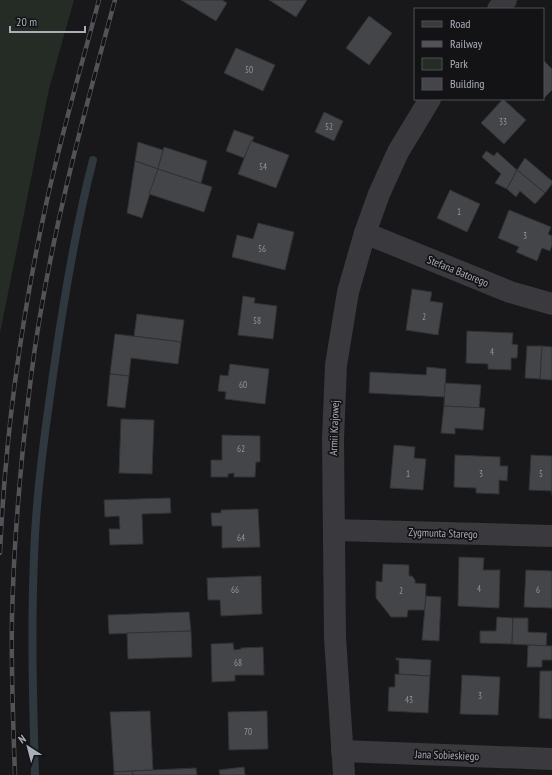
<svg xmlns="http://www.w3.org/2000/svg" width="552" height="775" viewBox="0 0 552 775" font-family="'PT Sans Narrow',sans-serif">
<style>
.green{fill:#242c25}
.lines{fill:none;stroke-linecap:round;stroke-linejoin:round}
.stream{stroke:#30383f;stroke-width:8}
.building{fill:#444549;stroke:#323235}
.minor{stroke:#39393e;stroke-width:22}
.rail-casing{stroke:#525359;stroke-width:4.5}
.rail{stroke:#131315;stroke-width:3;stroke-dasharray:9;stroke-linecap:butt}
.labels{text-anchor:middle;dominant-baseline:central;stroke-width:3.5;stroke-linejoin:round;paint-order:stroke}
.number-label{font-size:9px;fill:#90949d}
.street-label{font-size:11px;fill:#aaaeb9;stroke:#131315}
</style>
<rect width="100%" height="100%" fill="#18181a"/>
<path class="green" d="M0 0H74L49 89 0 333Z"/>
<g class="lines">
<path class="stream" d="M35 775C33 702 31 630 34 557 36 494 45 431 54 368 64 298 75 229 93 160"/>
</g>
<g class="building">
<path d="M181 0H222L227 3 216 21Z"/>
<path d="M269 0H307L296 17Z"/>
<path d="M369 16 392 33 369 65 346 48Z"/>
<path d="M236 48 275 65 263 91 224 73Z"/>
<path d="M543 60 552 69V90L542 100Z"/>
<path d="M503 99 526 120 504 144 481 123Z"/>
<path d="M324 112 343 121 334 141 315 132Z"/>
<path d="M234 130 254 137 244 158 226 151Z"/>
<path d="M251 141 289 155 276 188 238 174Z"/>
<path d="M138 142 163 150 158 169 135 161Z"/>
<path d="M164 147 207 161 201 183 158 169Z"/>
<path d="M486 151 494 156 497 152 517 170 507 189 495 183 501 174 482 157Z"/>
<path d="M525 158 552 181V184L545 193 517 170Z"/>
<path d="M135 161 158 169 142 218 127 213Z"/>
<path d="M158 169 212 187 204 212 149 194Z"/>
<path d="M517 170 545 193 535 204 520 191 516 197 507 189Z"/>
<path d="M450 190 480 204 467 232 437 218Z"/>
<path d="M509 210 551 227 548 234 552 236V245L550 251 542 248 537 261 516 252 519 247 498 238Z"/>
<path d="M258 223 294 232 285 270 232 257 237 235 253 239Z"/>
<path d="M412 289 432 292 430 301 443 303 438 335 406 330Z"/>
<path d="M243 296 255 298 254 303 277 306 273 339 238 335Z"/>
<path d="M137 314 184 320 181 342 134 336Z"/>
<path d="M467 331 513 333 512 344 518 345 517 358H511V370L488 369V364L466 363Z"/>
<path d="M115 334 181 342 178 364 131 358 129 376 110 374Z"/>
<path d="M527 346H542L540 379 525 378Z"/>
<path d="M542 346 552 347V380L540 379Z"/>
<path d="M230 364 269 369 265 404 225 399 226 392 218 391 220 375 228 376Z"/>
<path d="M427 367 446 369 445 397 369 393 370 372 426 375Z"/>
<path d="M110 374 129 376 125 408 107 406Z"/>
<path d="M445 383 481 385 479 408 444 406Z"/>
<path d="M444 406 485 408 483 430 455 428V434L441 433Z"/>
<path d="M121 419 154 420 152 474 119 473Z"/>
<path d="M222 435 260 436V462H256L255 477H234V473L228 474V477H211V460H222Z"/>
<path d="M394 445 415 447 414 458 426 459 423 490 390 488Z"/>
<path d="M455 455 500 457V466H508L507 481 499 480V494L476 493V488L454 487Z"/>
<path d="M531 455 552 456V495V491L529 490Z"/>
<path d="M170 498 171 513 142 514 143 544 110 545 109 529H120L119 516 105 517 104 500Z"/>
<path d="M258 509 260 547 222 548V526H212L211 513H221V510Z"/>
<path d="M459 557 484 558 483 570H500L499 608 458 606Z"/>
<path d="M383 564 409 565V576H412L415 580V583L426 584 425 610H408L407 617H391L376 598V581L382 582Z"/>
<path d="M526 570 552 571V608L524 607Z"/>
<path d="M261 576 262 614 221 616 220 600H208L207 578Z"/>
<path d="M426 596 441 597 439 641 422 640Z"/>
<path d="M189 612 191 631 109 634 108 615Z"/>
<path d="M497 617 513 618 512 644 480 643V631H496Z"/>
<path d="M513 618H528V632L547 633 546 646 512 644Z"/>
<path d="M191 631 192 657 128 659 127 633Z"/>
<path d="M233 643 234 650 241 649V648L263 647 264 675H235V681L212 682 211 644Z"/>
<path d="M528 645 552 646V660H542V667H527Z"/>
<path d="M396 658 431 660 430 676 399 674V660H396Z"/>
<path d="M540 671H552V719L539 718Z"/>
<path d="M395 674 430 676 428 713 388 711 389 687H395Z"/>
<path d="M462 675 500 677 498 715 460 714Z"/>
<path d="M150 711 153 770 114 772 110 712Z"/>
<path d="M267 711 268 749 229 750 228 712Z"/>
<path d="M244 767 245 775H220L219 770Z"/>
<path d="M196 768 197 775H133L132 771Z"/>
<path d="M132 771 133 775H114V772Z"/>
</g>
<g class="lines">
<g class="minor">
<path d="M498 9 506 0"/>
<path d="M365 233 510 292 552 304"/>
<path d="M334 530 552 536"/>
<path d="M342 751 552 759"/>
<path d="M344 775 335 637 333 439 336 365 348 292 365 233 379 194 398 152 430 99"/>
</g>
<g class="rail-casing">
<g id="rail">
<path d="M0 553C5 439 20 326 44 214 59 142 80 71 99 0"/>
<path d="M15 775C13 722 11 670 12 617 14 537 21 457 31 377 47 249 81 124 115 0"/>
</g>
</g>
<use href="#rail" class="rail"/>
</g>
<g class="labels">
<g class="number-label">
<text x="249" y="69">50</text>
<text x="503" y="121">33</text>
<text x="329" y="126">52</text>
<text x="263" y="166">54</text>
<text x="459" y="211">1</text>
<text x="525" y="235">3</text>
<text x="262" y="248">56</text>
<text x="424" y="316">2</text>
<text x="257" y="320">58</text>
<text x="492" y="351">4</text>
<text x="243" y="384">60</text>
<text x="241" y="448">62</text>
<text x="408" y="473">1</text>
<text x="481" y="473">3</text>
<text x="541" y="473">5</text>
<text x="241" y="537">64</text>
<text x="479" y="588">4</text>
<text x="235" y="589">66</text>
<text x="538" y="589">6</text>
<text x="401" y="590">2</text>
<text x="238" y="662">68</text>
<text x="480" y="695">3</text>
<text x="409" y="699">43</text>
<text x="248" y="731">70</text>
</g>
<g class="street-label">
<text transform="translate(458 271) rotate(22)">Stefana Batorego</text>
<text transform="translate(334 428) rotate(-88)">Armii Krajowej</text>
<text transform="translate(443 533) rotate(2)">Zygmunta Starego</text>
<text transform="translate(447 755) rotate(2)">Jana Sobieskiego</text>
</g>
</g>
<rect x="414" y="8" width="130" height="92" fill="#131315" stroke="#4f5157"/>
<rect x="422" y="21" width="20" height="6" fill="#39393e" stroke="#4f5157"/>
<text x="450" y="28" font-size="12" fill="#aaaeb9">Road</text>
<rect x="422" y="41" width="20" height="6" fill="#525359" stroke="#4f5157"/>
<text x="450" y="48" font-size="12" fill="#aaaeb9">Railway</text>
<rect x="422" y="58" width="20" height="12" fill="#242c25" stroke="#4f5157"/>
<text x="450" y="68" font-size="12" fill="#aaaeb9">Park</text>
<rect x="422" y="78" width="20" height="12" fill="#444549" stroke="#4f5157"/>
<text x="450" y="88" font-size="12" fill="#aaaeb9">Building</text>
<g transform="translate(28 747) rotate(324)" stroke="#131315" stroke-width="3" paint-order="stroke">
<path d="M0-3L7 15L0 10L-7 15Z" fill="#aaaeb9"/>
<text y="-6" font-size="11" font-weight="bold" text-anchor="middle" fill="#aaaeb9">N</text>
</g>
<path d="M10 26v6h75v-6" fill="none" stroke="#aaaeb9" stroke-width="2"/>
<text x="16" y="26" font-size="12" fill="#aaaeb9" stroke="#131315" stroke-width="3" paint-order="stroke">20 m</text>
</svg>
